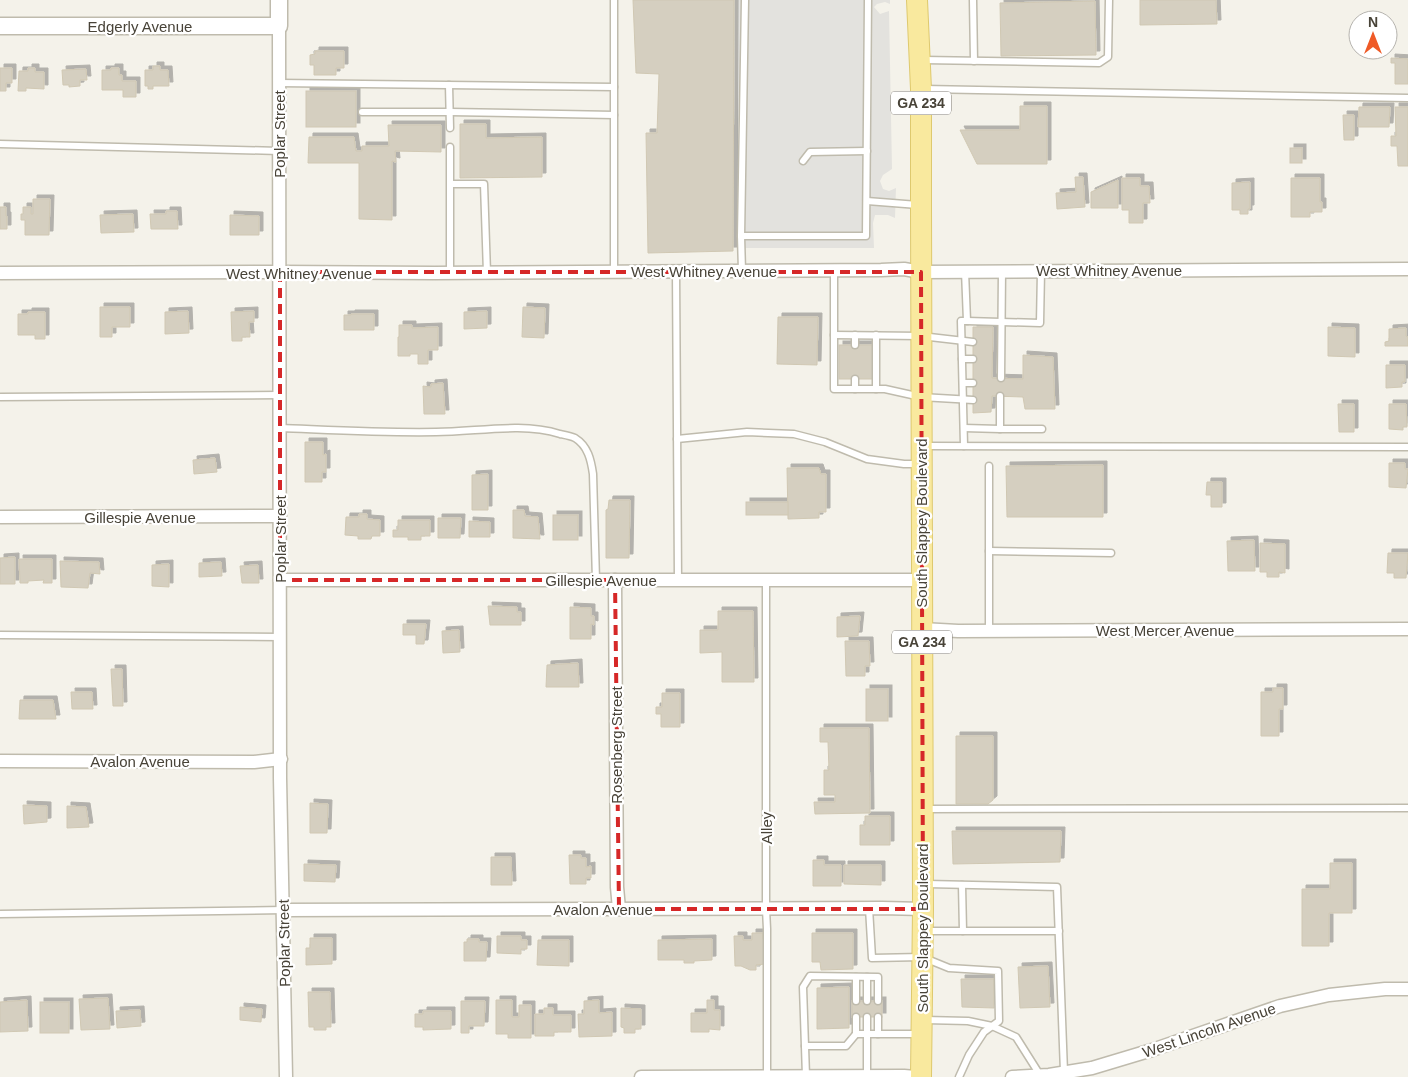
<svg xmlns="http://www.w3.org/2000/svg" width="1408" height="1077" viewBox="0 0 1408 1077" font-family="Helvetica,sans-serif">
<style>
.parking{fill:#e3e2de}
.building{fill:#d5cfc0;stroke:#d0c8b3;filter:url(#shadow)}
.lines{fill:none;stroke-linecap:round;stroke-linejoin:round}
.service-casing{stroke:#bfbbad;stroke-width:9}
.minor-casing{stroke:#bfbbad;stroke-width:15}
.tertiary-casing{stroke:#bfbbad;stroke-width:19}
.primary-casing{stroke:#dec96e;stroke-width:22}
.service{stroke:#fff;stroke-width:6}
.minor{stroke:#fff;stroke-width:12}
.tertiary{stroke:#fff;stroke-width:16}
.primary{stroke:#f9e99e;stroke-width:20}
.marked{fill:none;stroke:#d62828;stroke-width:4;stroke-dasharray:10 6;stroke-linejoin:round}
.labels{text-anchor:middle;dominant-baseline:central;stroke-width:4.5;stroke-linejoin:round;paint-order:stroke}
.shield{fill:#fff;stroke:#7f7b74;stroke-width:1}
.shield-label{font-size:14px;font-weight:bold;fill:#484338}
.street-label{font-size:15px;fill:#484338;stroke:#fff}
</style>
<defs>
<filter id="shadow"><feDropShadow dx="4" dy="-4" stdDeviation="0" flood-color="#0004"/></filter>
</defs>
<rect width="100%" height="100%" fill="#f4f2ea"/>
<path class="parking" d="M738 0H890V4L885 2 877 4 874 7 880 14 889 11 892 169 883 175 880 181 883 189 889 191 896 188 895 218 888 215H875L873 223 874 248H737Z"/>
<g class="building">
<path d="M633 0H734L733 251 648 253 646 133H657L659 74 636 73Z"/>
<path d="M1140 0H1216L1217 24 1140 25Z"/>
<path d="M1095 1 1096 55 1001 56 1000 3Z"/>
<path d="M315 51H344V68H336V75H314V65H310V55L315 54Z"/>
<path d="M1391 58 1408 59V84H1395V63H1391Z"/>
<path d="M153 66H160V70H168L169 86H153V89H148V86H145V70H153Z"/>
<path d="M0 68H12V83H6V91H0Z"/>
<path d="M28 68H35V72H44V89L26 88V91H18L19 71H28Z"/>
<path d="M111 68H119V75H122V81H136V97H123V90H102V70H111Z"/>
<path d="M86 69 87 80H80V86L69 87V85H63L62 70Z"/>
<rect x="306" y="91" width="50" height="36"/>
<path d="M1020 106H1047V164H977L960 130H1020Z"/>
<path d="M1359 107H1390L1389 127H1358Z"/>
<path d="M1395 107H1408V166H1398L1397 146H1391V136H1396Z"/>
<path d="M1343 115H1354V140H1344Z"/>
<path d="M460 124H486V138L542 137V177L460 178Z"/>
<path d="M388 125H441V152L395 151 396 162 392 161V220L359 219V163H308L309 137H354L356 151H362V146H389Z"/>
<rect x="1290" y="148" width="12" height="15"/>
<path d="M1075 177H1083L1085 207 1057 209 1056 193 1076 192Z"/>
<path d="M1122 178H1140V186H1149L1150 203H1143V223H1129V210H1122Z"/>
<path d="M1291 178H1320V202H1322V212H1310V217H1291Z"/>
<path d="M1118 180V208H1091V192Z"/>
<path d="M1250 182V209H1248V214H1240V210H1232V183Z"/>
<path d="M33 199H50L49 235H25V220H21V214H23V207H31V214H33Z"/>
<path d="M0 207H6V216H7V229H0Z"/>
<path d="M166 211H177L178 229H151L150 214H166Z"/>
<path d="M133 214 134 232 101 233 100 215Z"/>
<path d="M230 215 259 216V235H230Z"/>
<path d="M100 307H130V327H112V337H100Z"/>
<path d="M523 307 545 308 544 338 522 337Z"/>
<path d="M188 311 189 333 165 334V312Z"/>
<path d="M254 311V322H249L250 337H242V341H232L231 312Z"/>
<path d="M487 311V328L464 329V312Z"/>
<path d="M28 312H45V339H35V335H18V314H28Z"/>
<path d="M351 314H374V330H344V315H351Z"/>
<path d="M778 317H818L817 365 777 364Z"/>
<path d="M399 325H412V328L438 327V350H428V364H418V354H410V356H398V337H399Z"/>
<path d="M973 327H993L992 378 1023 379V355L1053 357 1055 409H1025L1023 397 992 396 991 412 973 413Z"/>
<path d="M1328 327 1355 328V357L1328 356Z"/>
<path d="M1406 328V336L1408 337V346H1385V342L1389 341V329Z"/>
<rect x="839" y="345" width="35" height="34"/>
<path d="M1386 365H1405V382H1402V387L1386 388Z"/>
<path d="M443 383 445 414H424L423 386 431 387V384Z"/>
<path d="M1338 404H1354V432H1339Z"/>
<path d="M1389 404H1406L1407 427H1403V430L1389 429Z"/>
<path d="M305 442H323V455L326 454V472H322V482H305Z"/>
<path d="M215 458 217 472 194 474 193 460Z"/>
<path d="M1389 463H1405V469H1408L1406 488 1389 487Z"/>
<path d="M1103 465V517H1007L1006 466Z"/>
<path d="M787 468H819L821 474H826V512H819V518L788 519Z"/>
<path d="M488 474V510H472V475Z"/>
<path d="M1207 482H1222V507H1211V495H1206Z"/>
<path d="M609 500H630L629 558H606V510L608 509Z"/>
<rect x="746" y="502" width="42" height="13"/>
<path d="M513 510H524L525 516 538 517 540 539 513 538Z"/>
<path d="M359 514H367V519L380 520V536H372L371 539H358V536L345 535 346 517H359Z"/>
<rect x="553" y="515" width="25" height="25"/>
<path d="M438 518H461L460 538H438Z"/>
<path d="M398 520H430V536H421V540H408V537H393V530H398Z"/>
<path d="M469 521 490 522V537H469Z"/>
<path d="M1254 540 1255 571H1228L1227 541Z"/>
<path d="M1260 543 1285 544V573L1279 572V577H1267V572H1260Z"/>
<path d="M1388 553H1408L1406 578H1394V573H1387Z"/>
<path d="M15 557V584H0V558Z"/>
<path d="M19 559H52V583H43L44 580 28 581V583H20Z"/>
<path d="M60 561 99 562 100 574 90 573 88 588 61 587Z"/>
<path d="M221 562 222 576 199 577V563Z"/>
<path d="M169 564V587L152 586V565Z"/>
<path d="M258 565 259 583H242L240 566Z"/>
<path d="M488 606 517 607V612H521V625H490Z"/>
<path d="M570 607 591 608V616H594V625L591 624V639H570Z"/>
<path d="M718 611H753L754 682H722V652L700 653V630H718Z"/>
<path d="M860 616 858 636 837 637V617Z"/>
<path d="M403 624H426L424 644H416V635H403Z"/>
<path d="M459 630 460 652 443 653 442 631Z"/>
<path d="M845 641H869L870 666H865V676H846Z"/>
<path d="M578 663 579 687H546L547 665Z"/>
<path d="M111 669H122L123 706H113Z"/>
<path d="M1273 688H1283V709H1279V736H1261V692H1273Z"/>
<rect x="866" y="689" width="22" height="32"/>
<path d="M71 692H92L93 709H72Z"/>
<path d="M662 693H680V727H661V714H656V707H662Z"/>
<path d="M20 700H53L56 719H19Z"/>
<path d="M820 728H869L870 813 815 814 814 802H835V795H824V770H829L828 742H820Z"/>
<path d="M956 736H993V800L988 804H956Z"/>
<path d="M310 803 328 804 327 833H310Z"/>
<path d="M23 805 47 806V822L24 824Z"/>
<path d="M67 806 86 807 89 827 67 828Z"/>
<path d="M865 816H890V845H860V825H865Z"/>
<path d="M952 831H1061L1060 862 953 864Z"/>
<path d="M569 855H581V858H586V867L591 866V878H586V884H570Z"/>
<path d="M491 857H511L512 885H491Z"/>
<path d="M813 860H824V865H841V886H813Z"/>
<path d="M1330 863H1352V913H1329V946H1302V889H1330Z"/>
<path d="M304 864 336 865 335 882 304 881Z"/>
<path d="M844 865H881V885L844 884Z"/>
<path d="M752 933H763V939H764L765 964 756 965V970H750L741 966H735L734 936H743V940H752Z"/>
<path d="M812 933H853V969L821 970 820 962H812Z"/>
<path d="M497 936H521V940H527V949H521V954L497 953Z"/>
<path d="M310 938H332V964L306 965V948H310Z"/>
<path d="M467 939H479V942H487L486 961H464V942H467Z"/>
<path d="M712 939V960L694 961V963H684V960H658V940Z"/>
<path d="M538 940H569V966L537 965Z"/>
<path d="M1048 966 1050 1007 1020 1008 1018 967Z"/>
<path d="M961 979H994V1008L962 1007Z"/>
<path d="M849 987V1028L817 1029V988Z"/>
<path d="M308 992H330L331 1027H326V1030H314V1027H309Z"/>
<path d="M108 998 110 1029 81 1030 79 999Z"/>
<path d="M27 1000 28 1031 0 1032V1002Z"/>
<path d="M496 1000H512V1017H519V1005H531V1038H508V1034H496Z"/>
<path d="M599 1000V1013L612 1012V1036L579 1037 578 1014H584V1001Z"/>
<path d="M707 1000H714V1010H720V1030L709 1029V1032H691V1013H707Z"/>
<path d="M461 1001H485L484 1026H469V1033H461Z"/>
<rect x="852" y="1001" width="30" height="16"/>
<rect x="40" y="1002" width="29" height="31"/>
<path d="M240 1007 262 1009 261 1022 240 1020Z"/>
<path d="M544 1008H553V1015H571V1032H554V1036H535V1014H544Z"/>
<path d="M621 1008 641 1009V1029H635V1033H624V1028L621 1027Z"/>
<path d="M140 1010 141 1026 117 1028 116 1011Z"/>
<path d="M423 1011H451V1029L423 1030V1027H415V1014H423Z"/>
</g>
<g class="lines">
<g class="service-casing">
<g id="service">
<path d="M614 0V272"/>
<path d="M745 0 741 236H866L868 0"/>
<path d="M973 0 974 61"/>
<path d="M923 60 1099 63 1108 57 1109 0"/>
<path d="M279 83 614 87"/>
<path d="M449 85 450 128"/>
<path d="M924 89 1408 98"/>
<path d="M362 112H450L614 115"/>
<path d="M0 144 279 151"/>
<path d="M803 161 810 152 867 151"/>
<path d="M451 184H484L487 273"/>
<path d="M867 201 918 205"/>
<path d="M741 236 742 271"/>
<path d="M834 270V389H885L921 397 973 400"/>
<path d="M676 271 678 580"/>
<path d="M450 273V147"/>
<path d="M967 321 1040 323 1041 271"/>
<path d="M834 335 921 336 973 342"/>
<path d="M855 335V345"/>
<path d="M962 359H973"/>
<path d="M1001 378 1002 271"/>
<path d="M855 379V389"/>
<path d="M963 383H973"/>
<path d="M876 389V335"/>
<path d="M0 397 280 395"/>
<path d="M280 428C332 430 384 433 436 432 477 432 520 422 560 434 565 435 571 436 575 438 588 446 591 460 593 474L596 580"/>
<path d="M964 428 1000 429V396"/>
<path d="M1000 429H1042"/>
<path d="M677 439 747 432 794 434 825 442 867 459 904 464H918"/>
<path d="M925 446 1408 447"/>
<path d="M964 446 961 321H967L965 271"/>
<path d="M989 466V631"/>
<path d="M989 551 1111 553"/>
<path d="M766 580V909L767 929V1077"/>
<path d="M0 635 280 637"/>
<path d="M926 809 1408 808"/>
<path d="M927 884 1057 887 1064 1072"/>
<path d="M962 885 963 931"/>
<path d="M869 908 872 958 922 957 949 968 998 971 999 1021 984 1032 969 1055 959 1077"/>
<path d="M0 914 284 910"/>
<path d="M926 931H1059"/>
<path d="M856 977V1001"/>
<path d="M867 977V1001"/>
<path d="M856 1017V1034H878"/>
<path d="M867 1017V1076"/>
<path d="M878 1017V1034H920"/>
<path d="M925 1020 968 1021 992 1026 1016 1037 1040 1075"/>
<path d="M805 1046H846L856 1034"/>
<path d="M806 1076 803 987 810 976 878 977V1001"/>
</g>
</g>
<g class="minor-casing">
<g id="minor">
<path d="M279 26 280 778 286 1077"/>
<path d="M0 273 280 272 434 273 881 270 904 269 921 272 1408 269"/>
<path d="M0 517 280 516"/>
<path d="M280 580H922"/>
<path d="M615 580 617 887 619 909"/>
<path d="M922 629 958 631 1408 629"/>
<path d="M0 761 254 762 281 759"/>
<path d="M284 910 882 908 923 909"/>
<path d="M641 1077 904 1076 915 1077"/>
<path d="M1012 1077 1049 1075 1092 1068 1152 1050 1280 1006 1329 995 1385 989H1408"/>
</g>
</g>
<g class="tertiary-casing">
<path id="tertiary" d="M0 26H279V0"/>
</g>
<g class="primary-casing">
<path id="primary" d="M917 0 921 89V206L923 909 921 1077"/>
</g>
<use href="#service" class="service"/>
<use href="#minor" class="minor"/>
<use href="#tertiary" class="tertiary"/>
<use href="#primary" class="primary"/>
</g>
<path class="marked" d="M280 272H921L923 909H619L615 580H280Z"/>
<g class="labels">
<g class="shield">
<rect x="891" y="91.5" width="60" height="23" rx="4"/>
<rect x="892" y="630.5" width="60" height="23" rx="4"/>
</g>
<g class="shield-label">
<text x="921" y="103">GA 234</text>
<text x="922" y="642">GA 234</text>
</g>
<g class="street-label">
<text x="140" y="26">Edgerly Avenue</text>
<text transform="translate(279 134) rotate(-90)">Poplar Street</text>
<text x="1109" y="270">West Whitney Avenue</text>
<text x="704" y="271">West Whitney Avenue</text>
<text x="299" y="273">West Whitney Avenue</text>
<text x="140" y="517">Gillespie Avenue</text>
<text transform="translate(921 523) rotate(-90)">South Slappey Boulevard</text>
<text transform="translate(280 539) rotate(-90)">Poplar Street</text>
<text x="601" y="580">Gillespie Avenue</text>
<text x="1165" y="630">West Mercer Avenue</text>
<text transform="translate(616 745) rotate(-90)">Rosenberg Street</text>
<text x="140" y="761">Avalon Avenue</text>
<text transform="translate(766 828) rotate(-90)">Alley</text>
<text x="603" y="909">Avalon Avenue</text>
<text transform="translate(922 928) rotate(-90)">South Slappey Boulevard</text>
<text transform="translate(284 943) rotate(-91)">Poplar Street</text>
<text transform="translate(1209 1030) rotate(-19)">West Lincoln Avenue</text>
</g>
</g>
<g transform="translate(1373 35)"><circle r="24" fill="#ffffff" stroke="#b6b4af"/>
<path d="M0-4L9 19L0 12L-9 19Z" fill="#ef5a26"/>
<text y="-8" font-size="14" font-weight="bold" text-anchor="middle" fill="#484338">N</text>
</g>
</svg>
